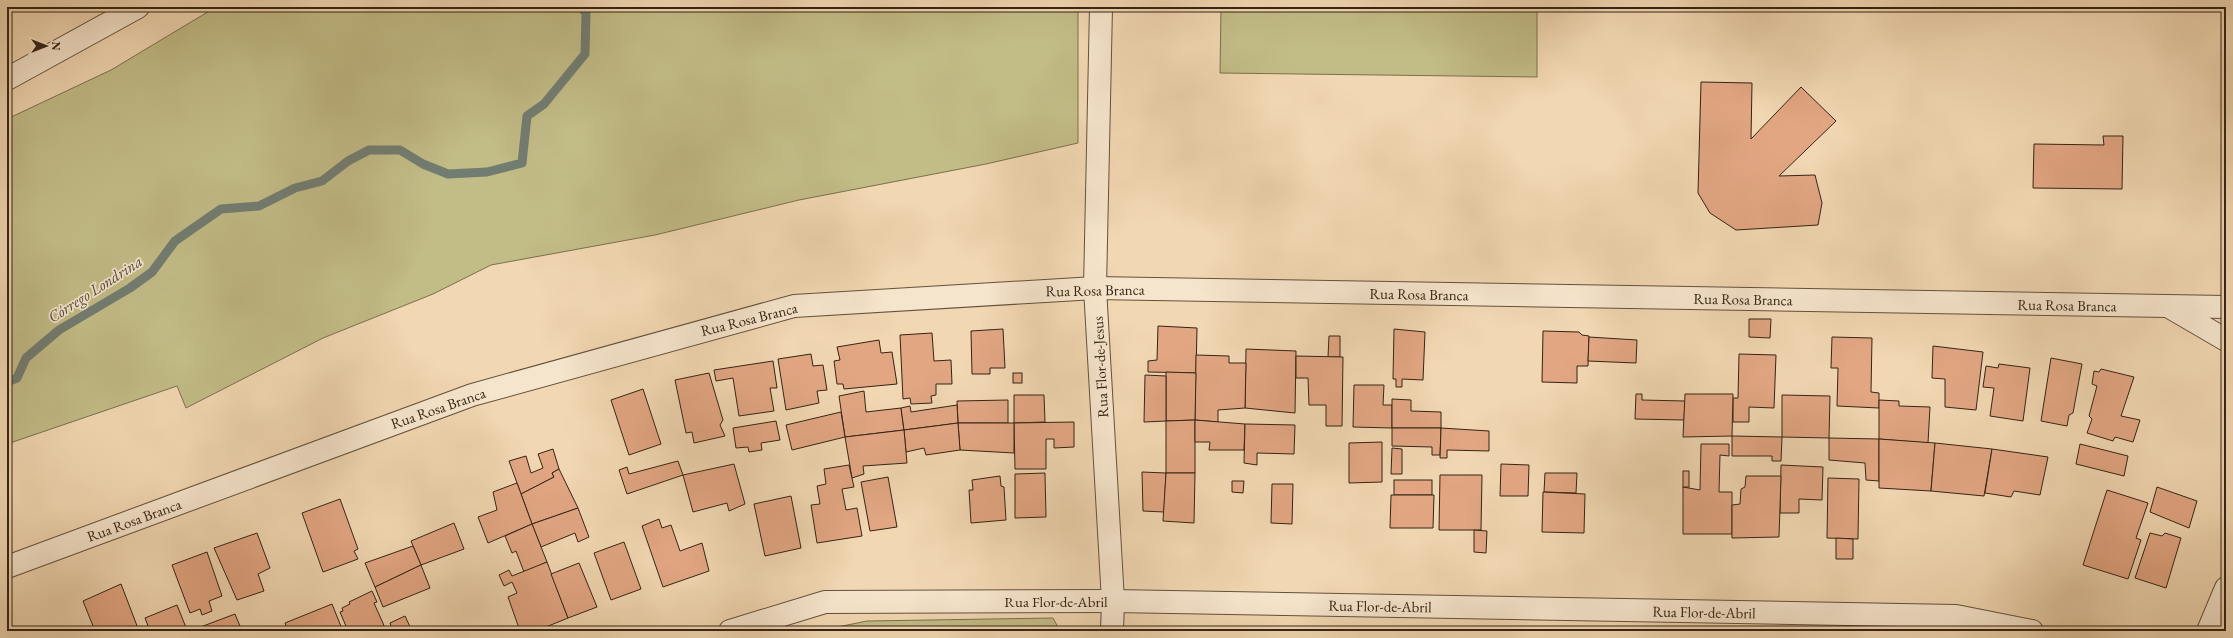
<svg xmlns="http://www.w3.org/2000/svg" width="2233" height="638" viewBox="0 0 2233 638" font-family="'EB Garamond',serif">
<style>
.green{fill:#c2bc87;stroke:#7c704e}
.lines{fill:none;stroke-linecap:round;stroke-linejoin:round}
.stream{stroke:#727d72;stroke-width:9}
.building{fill:#e2a683;stroke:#352415}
.street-casing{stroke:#64513c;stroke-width:24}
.street{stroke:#f6e5cd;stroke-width:22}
.labels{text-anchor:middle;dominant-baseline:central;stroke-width:3.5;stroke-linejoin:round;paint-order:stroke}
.street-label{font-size:15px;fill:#352415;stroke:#f6e5cd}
.water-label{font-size:16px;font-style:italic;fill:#4e493c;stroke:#f6e5cd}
</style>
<rect width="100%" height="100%" fill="#f1d7b2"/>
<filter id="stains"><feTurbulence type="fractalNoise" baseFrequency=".005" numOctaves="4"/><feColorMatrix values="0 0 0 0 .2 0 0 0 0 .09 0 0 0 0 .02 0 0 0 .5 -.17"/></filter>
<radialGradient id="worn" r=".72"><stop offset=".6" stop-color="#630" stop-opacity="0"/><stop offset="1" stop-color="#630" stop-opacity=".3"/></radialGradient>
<g class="green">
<path d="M216 7H1078V143L986 164 799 200 655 235 491 265 433 294 323 338 186 408 177 386 7 444V119L111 70Z"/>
<path d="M1221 7H1537V77L1220 73Z"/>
<path d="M1053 618 1060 631H818L867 621Z"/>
</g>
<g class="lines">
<path class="stream" d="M7 382 17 378 26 358 59 330 130 288 152 272 175 241 221 209 259 206 295 188 322 181 348 161 369 150H400L423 164 448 174 487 172 522 163 527 116 544 104 585 54 586 13 581 7"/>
</g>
<g class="building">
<path d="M1701 82 1752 83 1751 139 1801 87 1836 121 1779 176 1815 175 1822 203 1818 225 1736 230 1710 213 1698 193Z"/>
<path d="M2103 136H2123L2122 189 2033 188 2034 144 2104 145Z"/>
<path d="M1749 319H1771L1770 338 1749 337Z"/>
<path d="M1158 326 1197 328 1196 373 1148 372V361L1157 360Z"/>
<path d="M1003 329 1005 368H990V374H972L971 331Z"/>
<path d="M1394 329 1425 332 1423 380 1402 379V387H1396V379H1393Z"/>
<path d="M1543 331 1579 332 1582 335 1589 336 1588 366H1577V383L1542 382Z"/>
<path d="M932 333 934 361 951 360 952 384H936V395L931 396 932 403 911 404 910 398 903 399 900 335Z"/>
<path d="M1329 336H1340V357H1328Z"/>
<path d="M1589 337 1637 340 1636 363 1588 361Z"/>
<path d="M1832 337 1872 338 1871 392 1879 393V408L1837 406 1838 368H1831Z"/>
<path d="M879 340 881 353 892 352 897 384 844 389 843 384H837L834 361 840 360 837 347Z"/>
<path d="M1933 346 1983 352 1976 410 1945 407V379L1932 378Z"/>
<path d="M1246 349 1296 351 1295 413 1245 408Z"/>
<path d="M811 354 813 366 823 365 827 390 817 391 819 403 786 410 778 359Z"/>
<path d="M1739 354 1776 355 1774 408 1749 407V422H1733V398H1738Z"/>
<path d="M1196 355 1229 356V363H1246L1245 408 1218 410V422L1195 420Z"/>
<path d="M1296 356 1343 357 1342 426H1326V405H1309L1308 378H1296Z"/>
<path d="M2051 358 2082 364 2073 413 2069 415 2067 426 2041 421Z"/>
<path d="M773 361 777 388H770L774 411 739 416 733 378 716 381 714 370Z"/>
<path d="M1999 364 2030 368 2023 421 1990 416 1994 388 1983 387 1986 366 1998 368Z"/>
<path d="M2101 369 2134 377 2121 416 2140 420 2133 442 2115 437 2113 441 2087 433 2092 419 2089 416 2097 386 2092 384 2094 371 2099 372Z"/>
<path d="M1166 372 1196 373 1195 420 1166 421Z"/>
<path d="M709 373 723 420 720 425 725 436 694 443 692 432 686 433 675 380Z"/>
<rect x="1013" y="373" width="9" height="10"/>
<path d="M1145 375 1166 376V421L1144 422Z"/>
<path d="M1354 385H1384L1383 405H1392V428L1353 427Z"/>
<path d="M643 389 661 444 629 455 611 400Z"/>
<path d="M864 391 866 412 901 408 904 430 845 437 839 396Z"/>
<path d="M1636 394H1642V400L1685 401 1684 420 1635 419Z"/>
<path d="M1685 394H1733L1732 436 1683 437Z"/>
<path d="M1014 395H1044L1045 422 1014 423Z"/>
<path d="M1782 395 1830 396 1829 438 1782 437Z"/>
<path d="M1392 399 1411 400V411L1441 412V428H1392Z"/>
<path d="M1008 400V423H958L957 401Z"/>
<path d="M1879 400 1899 401V406L1930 407 1928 443 1879 439Z"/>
<path d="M957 405 958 423 904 430 901 408 910 406 911 412Z"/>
<path d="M841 412 845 437 792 450 786 425Z"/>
<path d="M1195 420V473H1166V421Z"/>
<path d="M1195 420 1245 424 1244 450H1209L1210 442H1195Z"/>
<path d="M776 421 780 440 761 443 762 450 749 452 748 447 736 448 733 428Z"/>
<path d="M1074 422V447L1054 448V439H1046V469H1015L1014 423Z"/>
<path d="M958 423H1014V453L960 450Z"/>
<path d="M958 423 960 450 926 455 924 448 906 452 904 430Z"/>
<path d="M1245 424 1295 425 1294 454 1257 453V465L1244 463Z"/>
<path d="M1392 428H1441L1440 455H1432V447L1392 446Z"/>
<path d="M1441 428 1489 431V451L1447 450V458H1440Z"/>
<path d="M904 430 907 463 863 466 864 474 852 478 845 437Z"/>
<path d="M1732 436 1782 437 1781 461H1772V456H1732Z"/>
<path d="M1829 438 1879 439V481L1866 480 1865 463 1829 460Z"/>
<path d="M1879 439 1935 443 1931 491 1879 488Z"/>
<path d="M1382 442V482L1349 483V443Z"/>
<path d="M1935 443 1992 449 1984 496 1931 491Z"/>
<path d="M1701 444H1729V456L1720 455 1719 492H1732V534H1683V487L1700 490Z"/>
<path d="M2080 444 2128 456 2124 476 2076 464Z"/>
<path d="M1392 448 1402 449V474H1391Z"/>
<path d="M553 449 559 469 552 473 554 477 521 494 509 461 526 456 531 473 543 468 538 454Z"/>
<path d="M1992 449 2048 457 2040 495 2014 491 2011 497 1985 493Z"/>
<path d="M678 461 683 475 627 494 619 470 627 467 629 474Z"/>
<path d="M734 464 745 504 729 511 727 503 693 512 683 475Z"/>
<path d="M1501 464 1529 465 1528 496H1500Z"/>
<path d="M849 465 854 487 842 489 846 510 857 508 862 536 817 543 811 505 820 504 817 486 826 484 824 469Z"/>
<path d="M1781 465 1823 467 1822 500 1799 499V513H1780Z"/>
<path d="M559 469 578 508 532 524 521 494 554 477 552 473Z"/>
<rect x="1683" y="471" width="6" height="16"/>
<path d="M1142 472 1166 473 1164 512 1143 511Z"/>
<path d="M1045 473 1046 517 1015 518V474Z"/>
<path d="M1166 473H1195L1194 523 1163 521Z"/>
<path d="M1545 473H1577L1576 493 1544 492Z"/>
<path d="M1440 475H1482L1481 530H1439Z"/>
<path d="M1000 476 1001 486 1004 487 1006 520 971 523 969 490H973L972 480Z"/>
<path d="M1746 476H1781L1779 537 1732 538V505L1740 504 1741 489 1745 487Z"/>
<path d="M888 477 897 527 870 531 861 482Z"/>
<path d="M1828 478 1859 479 1858 539 1827 538Z"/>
<rect x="1394" y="480" width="38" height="15"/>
<path d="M1232 481H1244L1243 493 1232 492Z"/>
<path d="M517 483 532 524 488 543 478 517 497 510 493 492Z"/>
<path d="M1272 484H1293L1292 524 1271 523Z"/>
<path d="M2157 487 2197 501 2189 528 2150 512Z"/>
<path d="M2107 490 2148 503 2136 538 2141 540 2128 579 2083 565Z"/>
<path d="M1543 492 1585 494 1584 533 1542 532Z"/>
<path d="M1391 495H1434L1433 528H1390Z"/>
<path d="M791 496 801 548 765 556 754 504Z"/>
<path d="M340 499 358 549 354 551 358 559 323 572 302 513Z"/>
<path d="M578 508 589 537 578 542 575 533 541 547 532 524Z"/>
<path d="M659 519 662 528 671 525 680 551 702 543 709 571 663 587 642 526Z"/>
<path d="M454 523 464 549 421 565 411 541Z"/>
<path d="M532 524 547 562 524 572 516 551 512 553 505 536Z"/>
<path d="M1474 530 1487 531 1486 553 1474 552Z"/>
<path d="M257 533 270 568 258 574 264 591 237 600 214 548Z"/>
<path d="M2150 533 2162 536 2165 533 2181 538 2166 588 2135 578Z"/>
<path d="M1836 538 1853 539V559H1836Z"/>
<path d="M624 542 641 589 611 600 594 553Z"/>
<path d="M413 546 421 565 375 587 365 563Z"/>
<path d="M207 552 222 596 209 601 212 611 202 615 200 609 190 613 172 565Z"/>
<path d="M547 562 568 618 536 631H520L508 597 517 593 512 582 504 586 499 575 509 570 512 576Z"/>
<path d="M579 563 597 607 568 618 551 574Z"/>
<path d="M421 565 430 588 383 607 375 587Z"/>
<path d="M121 584 139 631H95L83 601Z"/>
<path d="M372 591 377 602 374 603 386 630 348 631 340 612 343 611 342 608 350 604 349 602Z"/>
<path d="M332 604 342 629 336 631H288L285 623Z"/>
<path d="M177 605 187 630 150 631 145 618Z"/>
<path d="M235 614 242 631H190Z"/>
<path d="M405 616 412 631H393L390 623Z"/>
<path d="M1145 628 1197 630V631H1145Z"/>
</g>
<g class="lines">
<g class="street-casing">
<g id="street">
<path d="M1101 7 1095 288 1113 601 1112 631"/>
<path d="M7 79 138 7"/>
<path d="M2171 308 2226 340"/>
<path d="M7 567 472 395 794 306 1095 288 2226 307"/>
<path d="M730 631 825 602 1113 601 1956 616 2032 631"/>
<path d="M2208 631 2226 588"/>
</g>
</g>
<use href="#street" class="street"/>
</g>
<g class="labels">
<g class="street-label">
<text transform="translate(1095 290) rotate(-1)">Rua Rosa Branca</text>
<text transform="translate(1419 294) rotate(1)">Rua Rosa Branca</text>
<text transform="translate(1743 299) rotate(1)">Rua Rosa Branca</text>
<text transform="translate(2067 305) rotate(1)">Rua Rosa Branca</text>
<text transform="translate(749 319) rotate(-14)">Rua Rosa Branca</text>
<text transform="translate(1100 367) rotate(-93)">Rua Flor-de-Jesus</text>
<text transform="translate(438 408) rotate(-19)">Rua Rosa Branca</text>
<text transform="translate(134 520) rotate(-20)">Rua Rosa Branca</text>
<text x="1056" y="601">Rua Flor-de-Abril</text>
<text transform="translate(1380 606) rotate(1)">Rua Flor-de-Abril</text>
<text transform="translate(1704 612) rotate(1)">Rua Flor-de-Abril</text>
</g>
<g class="water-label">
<text transform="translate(95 289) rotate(-33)">Córrego Londrina</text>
</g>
</g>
<rect width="2233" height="638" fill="none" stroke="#f1d7b2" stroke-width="24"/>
<rect x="8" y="8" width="2217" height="622" fill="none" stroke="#352415" stroke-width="2"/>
<rect x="12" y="12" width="2209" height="614" fill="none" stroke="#352415"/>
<g transform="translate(46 46) rotate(90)" stroke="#f6e5cd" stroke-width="3" paint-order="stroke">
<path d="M0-3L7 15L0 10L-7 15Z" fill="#352415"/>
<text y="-6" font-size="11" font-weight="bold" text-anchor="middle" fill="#352415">N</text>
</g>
<rect width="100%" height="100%" filter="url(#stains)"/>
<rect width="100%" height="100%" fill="url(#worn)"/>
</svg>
